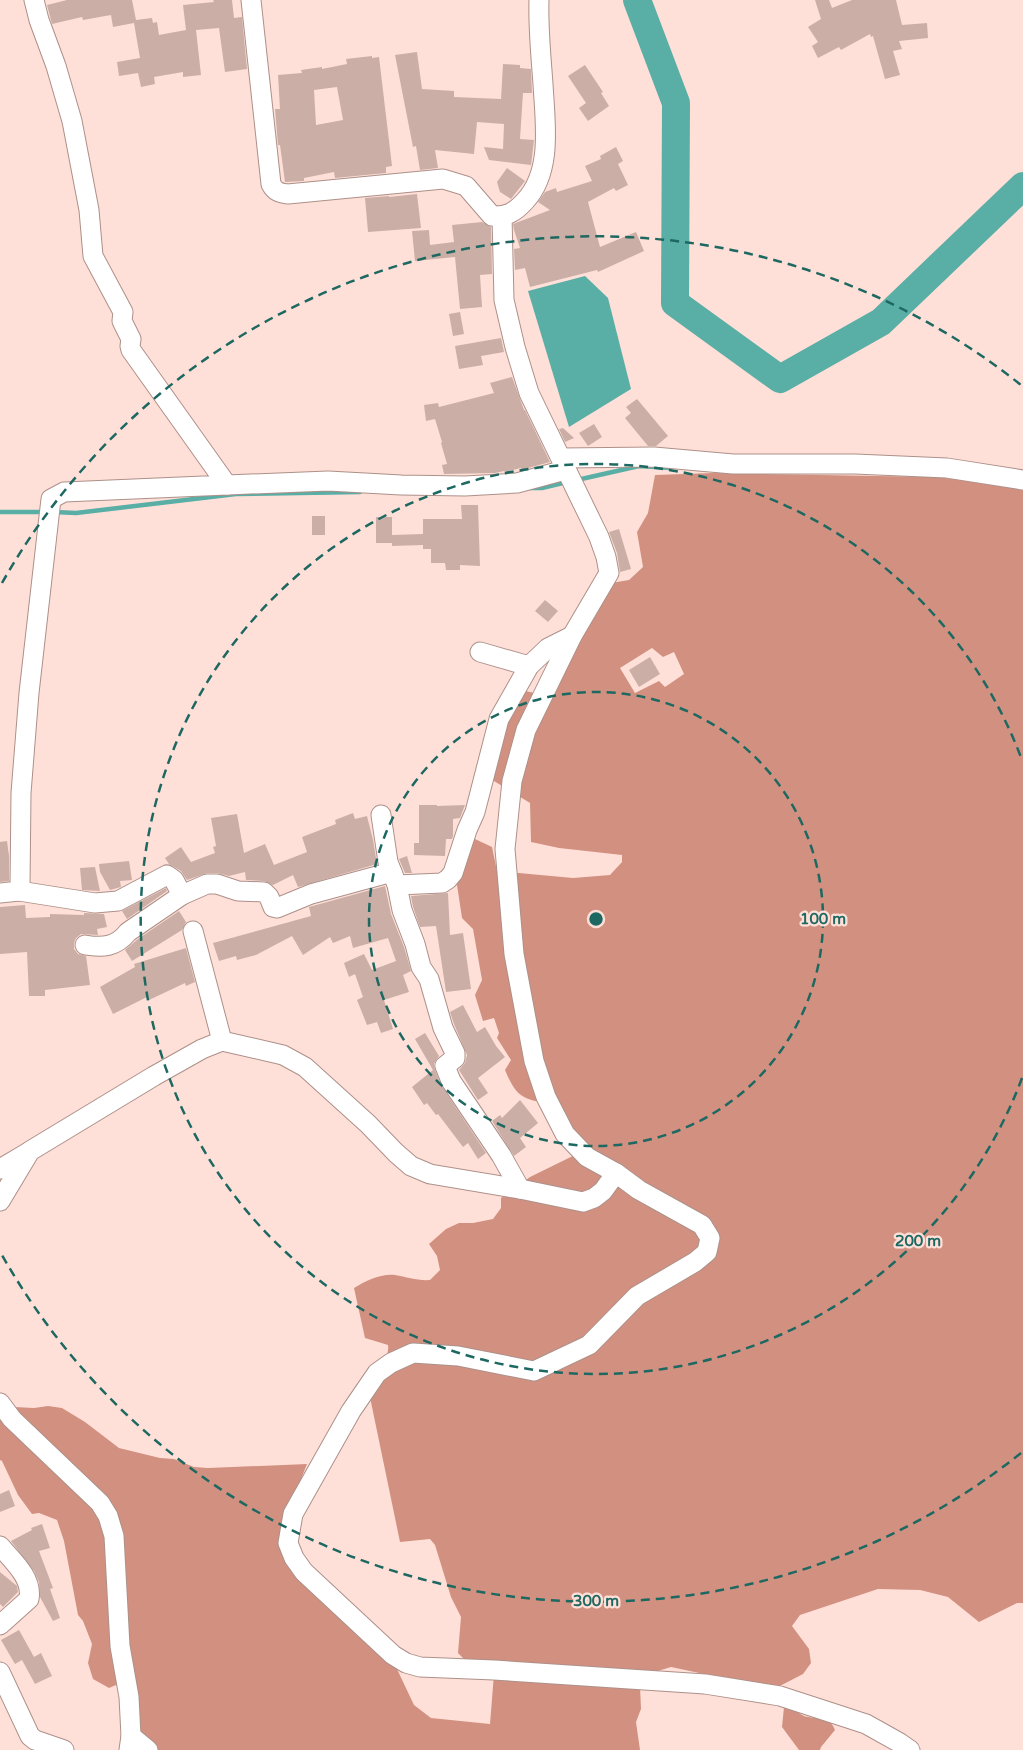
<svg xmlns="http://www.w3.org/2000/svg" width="1023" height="1750" viewBox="0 0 1023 1750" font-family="'Varela Round',sans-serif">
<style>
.forest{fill:#d29180;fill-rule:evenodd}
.water{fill:#59aea5}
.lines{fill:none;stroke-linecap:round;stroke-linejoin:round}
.stream{stroke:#59aea5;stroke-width:4.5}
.river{stroke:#59aea5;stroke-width:28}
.building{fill:#cbaea6;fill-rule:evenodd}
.minor-casing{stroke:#ad9089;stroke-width:21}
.minor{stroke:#fff;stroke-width:19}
.ring{fill:none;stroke:#1d6861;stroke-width:2.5;stroke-dasharray:9 6}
.centre{fill:#1d6861;stroke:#ffe0d8;stroke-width:2.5}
.ring-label{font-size:15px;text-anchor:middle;font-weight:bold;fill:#1d6861;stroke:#ffe0d8;stroke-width:4.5;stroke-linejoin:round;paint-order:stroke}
</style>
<rect width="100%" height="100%" fill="#ffe0d8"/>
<g class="forest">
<path d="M713 473 936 477 1023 487V1603H1017L979 1622 948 1597 920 1590 878 1589 800 1615 792 1626 809 1649 811 1663 803 1674 774 1689 671 1667 648 1674 640 1686 641 1709 636 1722 640 1750H136L123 1693 116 1685 109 1688 93 1679 88 1663 92 1644 83 1621 78 1615 64 1541 57 1520 39 1513 32 1514 18 1495 2 1461 0 1460V1413L15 1407 34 1408 48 1406 62 1408 85 1422 119 1448 160 1458 174 1459 194 1467 208 1468 307 1464 289 1510 283 1535 396 1667 414 1705 431 1718 490 1724 495 1661 464 1659 458 1653 461 1617 451 1597 435 1545 430 1539 400 1542 366 1378C376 1369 390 1359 388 1345L365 1338 354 1288C365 1281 382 1273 395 1275 407 1277 418 1281 430 1280L440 1270 437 1256 429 1244 446 1229 459 1223H473L493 1219 501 1208V1198L530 1177 587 1149 554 1104C524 1100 517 1099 505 1070L511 1060 497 1038 499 1033 494 1018 483 1021 475 995 482 980 473 929 462 918 457 885 470 847 475 839 492 847 497 871 573 878 610 875 622 862V855L559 848 531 842 530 803 489 778 503 719 521 690 548 696 611 583 629 580 643 567 637 532 648 513 655 475ZM652 648 663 657 674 652 684 674 665 687 659 681 635 693 620 668Z"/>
<path d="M791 1706C795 1709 799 1714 804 1716 817 1720 829 1714 835 1730L821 1747 820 1750H799L782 1727 784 1707Z"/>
</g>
<path class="water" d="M585 276 608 298 631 389 569 427 528 291Z"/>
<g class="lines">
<g class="stream">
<path d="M577 480 639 466 670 468"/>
<path d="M530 488H542L567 482"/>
<path d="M0 512H46"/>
<path d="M54 512 76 513 236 494 360 492"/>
</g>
<path class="river" d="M637 0 676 103 675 303 780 379 881 322 1023 186"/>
</g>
<g class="building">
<path d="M67 0H132L136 20 152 18 153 23 157 22 159 35 186 30 183 5 214 2 213 0H232L234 18 242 17 247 69 225 72 219 28 196 30 201 75 183 77V72L154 77 155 84 141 87 138 73 119 76 117 62 140 58 134 23 113 27 111 15 83 20 82 17 52 24 47 5Z"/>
<path d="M815 0H829L832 8 852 0H896L902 25 927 23 928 38 899 41 902 49 893 51 900 75 885 79 873 36 871 37 870 34 841 50 839 47 818 58 812 46 818 42 808 27 821 19Z"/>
<path d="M417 52 422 89 454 91V97L501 99 503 64 520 65V68L531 69 532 93H523L520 139 534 140 531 165 489 160 484 147 503 149 504 124 477 122 474 154 435 150 438 168 420 170 416 146 413 147 395 55Z"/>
<path d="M372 56V58L379 57 392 166 386 167V173L335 178 334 172 304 178V181L285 182 280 145H278L275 109H280L278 75 302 73 301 70 322 67V69L347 64 346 59ZM337 87 343 120 316 125 314 90Z"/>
<path d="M585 65 603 92 601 93 609 106 588 121 579 108 586 103 568 76Z"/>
<path d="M616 147 623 161 618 164 628 185 616 191 614 188 588 202 600 247 636 232 644 251 598 272 597 270 530 287 525 268 515 270 514 249 520 248 514 230 513 224 550 210 538 202 545 192 556 188 557 192 592 181 585 166 601 159 600 156Z"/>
<path d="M507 168 525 181 511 199 500 192 497 182Z"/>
<path d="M417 194 421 228 368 232 365 198 389 196V197Z"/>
<path d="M482 222 491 227 492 274 480 275 482 307 460 309 455 257 415 261 412 231 429 230 430 245 454 242 452 225Z"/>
<path d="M460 312 464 334 453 336 449 314Z"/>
<path d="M501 338 504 352 481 356 483 365 459 369 455 346Z"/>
<path d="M512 377 524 410H525L550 462 521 470V468L505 472 504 471 495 473 444 474 442 465 447 464 441 443 442 442 435 419 426 421 424 405 438 403 439 407 494 393 490 383Z"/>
<path d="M637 399 668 436 656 446H648L625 418 631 413 626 407Z"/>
<path d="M594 424 602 437 588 446 579 433Z"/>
<path d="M563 428 574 438 565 442 559 429Z"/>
<path d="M461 505H478L480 566 460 565V570H446L445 563H431V549H423V545L392 546V543H376V517H392V535L423 534V519H462Z"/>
<rect x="312" y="516" width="13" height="19"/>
<path d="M619 529 631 569 620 572 617 553 609 532Z"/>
<path d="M545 600 558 611 548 622 535 611Z"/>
<path d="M650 657 660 674 639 687 629 670Z"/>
<path d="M419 805H437V806L465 805 460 818 453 819V836L452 839H446L445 856 414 855V843H419Z"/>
<path d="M353 813 355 819 367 816 373 840 377 864 298 887 293 875 273 885 264 881 246 880 245 872 229 876 217 873H207L187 880 181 871 169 864 165 858 181 847 191 862 215 853 213 847 216 846 211 818 237 814 244 853 265 844 274 865 307 852 302 837 336 824 335 820Z"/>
<path d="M7 841 9 856V881L0 882V842Z"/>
<path d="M407 856 412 873H405L399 859Z"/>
<path d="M129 861 132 880 120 881 121 887 110 890 100 872 99 864Z"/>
<path d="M95 867 100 891 82 890 80 868Z"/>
<path d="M385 886 391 914 404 947 411 971 403 975 409 992 384 1000 393 1029 381 1033 377 1022 367 1025 357 1000 363 997 355 974 349 977 344 963 364 954 372 970 396 961 388 938 353 948 350 936 333 943 330 937 303 955 292 936 256 955 237 960 236 956 219 961 213 943 311 916 309 907Z"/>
<path d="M166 888 167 891 127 919 122 911Z"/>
<path d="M448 893 450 935 463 933 471 989 446 992 436 926 420 927 413 907 411 896Z"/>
<path d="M25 905 26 918 50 917V914L84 915V913L104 914 107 927 97 929 98 935 81 934 76 938 74 943V949L78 954 86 956 90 985 45 990V996H29L27 952 0 954V907Z"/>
<path d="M179 911 186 922 182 930 132 961 125 950 138 939Z"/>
<path d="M186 948 195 982 186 986 185 983 149 1000 147 997 113 1014 100 987 135 967 134 964Z"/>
<path d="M463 1005 477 1032 485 1027 496 1046 505 1057 478 1078 488 1093 478 1100 459 1070 465 1063 467 1055 454 1024 450 1012Z"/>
<path d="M425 1033 439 1056 434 1064 435 1070 441 1085 486 1153 478 1159 468 1143 463 1147 438 1114 436 1115 427 1103 424 1105 412 1087 433 1070 415 1039Z"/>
<path d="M520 1100 538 1123 520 1138 526 1147 514 1156 492 1121 500 1115 502 1118Z"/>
<path d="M9 1490 15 1506 0 1512V1494Z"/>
<path d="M42 1524 50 1548 39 1551 53 1588 50 1589 60 1618 53 1621 40 1597 39 1582 34 1571 11 1541 32 1530 31 1528Z"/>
<path d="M0 1572 17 1586 18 1592 3 1607 0 1604Z"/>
<path d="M19 1630 34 1657 41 1653 52 1676 35 1684 22 1660 15 1664 1 1640Z"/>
</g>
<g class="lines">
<g class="minor-casing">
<g id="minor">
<path d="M251 0 271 184C275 192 280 193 288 194L443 179 466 186 492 216C507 217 515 212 525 201 553 171 545 122 543 84 541 56 538 28 539 0"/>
<path d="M502 216 504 300 515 347 529 393 599 537 606 557 609 573 572 636 526 730 512 781 505 849 514 954 534 1061 546 1097 565 1134 587 1157 616 1173 639 1190 702 1225 710 1238 707 1252 695 1262 637 1296 589 1345 534 1371 458 1356 413 1353 391 1363 377 1373 351 1411 293 1514 288 1543 294 1558 304 1572 393 1655 406 1663 420 1667 494 1670 705 1684 780 1696 866 1724 900 1743 910 1750"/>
<path d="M562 458 654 457 733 464H855L947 468 1023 480"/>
<path d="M227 485 328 481 401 485 465 486 517 483 565 470"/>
<path d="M480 652 529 666"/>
<path d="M381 815 388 862 397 885 402 910 415 944 421 967 429 979 443 1028 455 1053V1058L445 1066 451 1081 501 1155 520 1189"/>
<path d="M397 885 442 883 448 879 453 873 467 830 475 812 499 719 529 666 548 648 572 636"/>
<path d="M19 891 95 903 118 901 167 875 174 880 182 895 207 884H217L238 891 264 892 269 897 273 907 277 908 311 894 392 872"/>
<path d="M0 893 19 891 20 886 21 793 29 693 51 499 64 492 227 485 131 350 130 346 131 339 122 321 123 312 93 256 89 210 72 121 56 66 39 20 34 0"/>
<path d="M193 931 222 1041"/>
<path d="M85 945C103 948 116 947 128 932L182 895"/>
<path d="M0 1169 27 1153"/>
<path d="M0 1201 30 1151 154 1076 202 1049 222 1041 283 1055 305 1067 368 1124 396 1153 411 1166 430 1174 520 1189 583 1202 594 1198 603 1191 616 1173"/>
<path d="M0 1403 12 1419 100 1503 108 1516 114 1536 120 1646 129 1697 131 1736 129 1750"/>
<path d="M0 1546C12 1560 33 1578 29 1599L0 1625"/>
<path d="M0 1672 30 1736 35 1740 64 1750"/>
<path d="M131 1736 148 1750"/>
</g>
</g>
<use href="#minor" class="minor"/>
</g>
<g class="ring">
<circle cx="596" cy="919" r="227"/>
<path d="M1022 1078A455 455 0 1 1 1022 760"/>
<path d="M1021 1453A682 682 0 0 1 2 1255M2 583A682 682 0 0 1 1021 385"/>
</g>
<circle cx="596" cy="919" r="8" class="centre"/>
<g class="ring-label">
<text x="823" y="924">100 m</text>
<text x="918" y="1246">200 m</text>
<text x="596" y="1606">300 m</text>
</g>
</svg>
